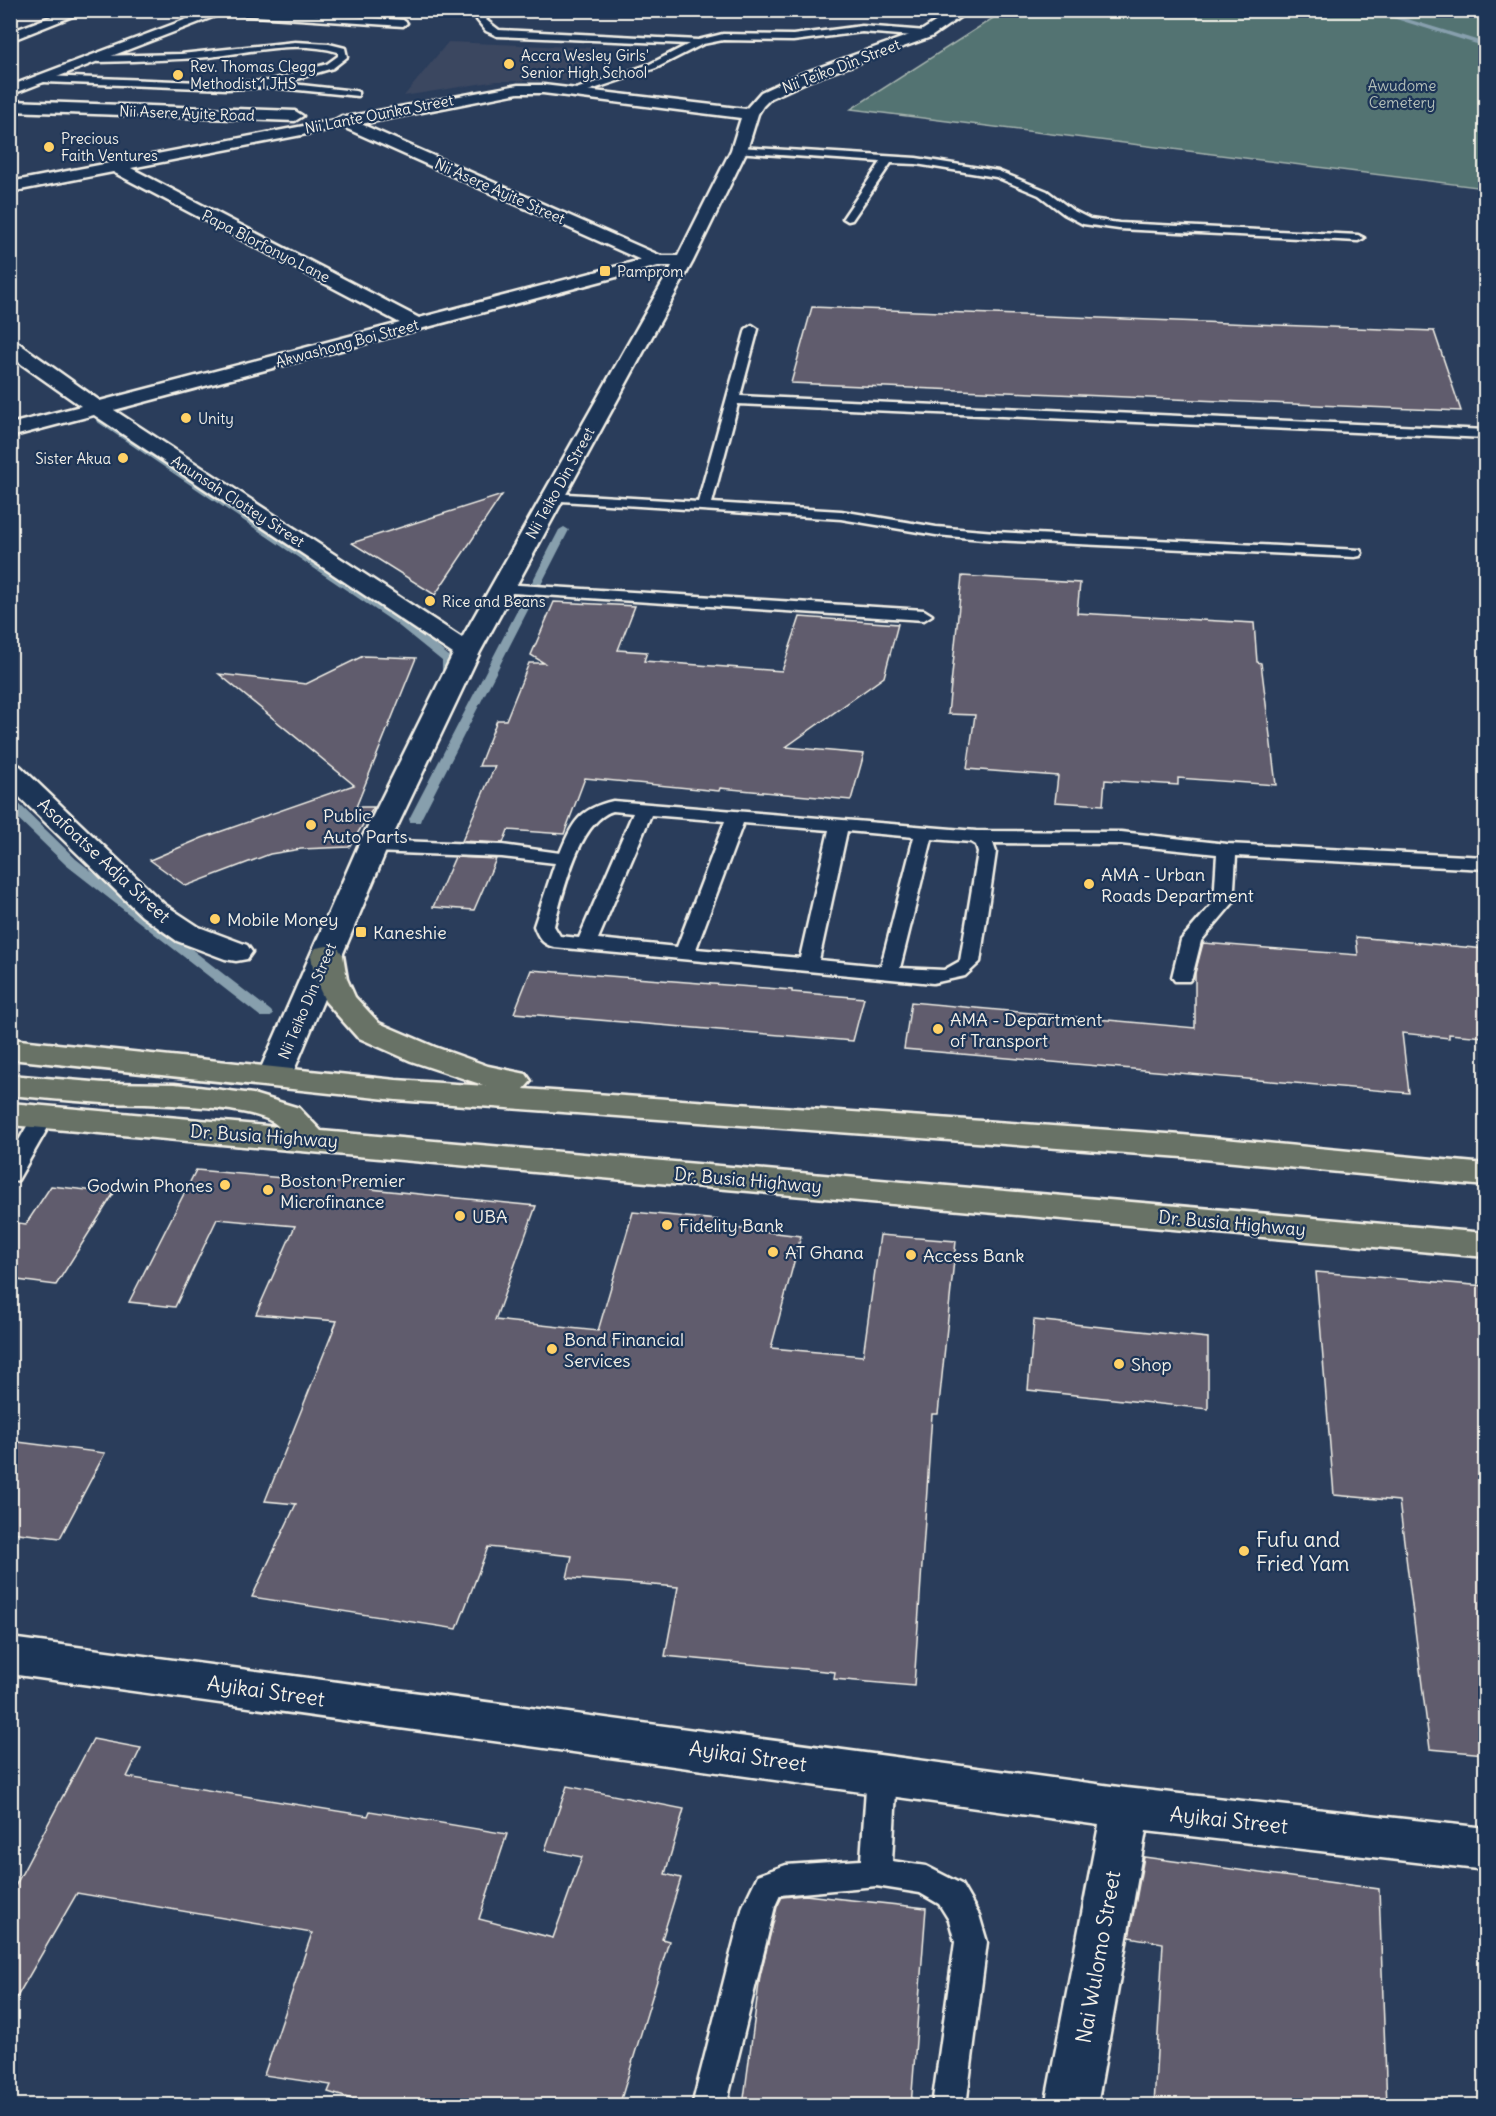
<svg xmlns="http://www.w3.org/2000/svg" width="1496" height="2116" viewBox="0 0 1496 2116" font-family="Delius,sans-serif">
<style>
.built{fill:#3a4660}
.green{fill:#537372;stroke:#a4b2ad;stroke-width:1.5}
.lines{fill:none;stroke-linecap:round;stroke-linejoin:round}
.stream{fill:#879fad;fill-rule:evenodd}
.building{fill:#605c6d;stroke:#f4f1e8;stroke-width:1.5}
.lane-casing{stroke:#f4f1e8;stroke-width:5}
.street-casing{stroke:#f4f1e8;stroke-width:5}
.highway-casing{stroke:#f4f1e8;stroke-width:5}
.lane{fill:#1d3557;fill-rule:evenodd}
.street{fill:#1d3557;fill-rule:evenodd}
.highway{fill:#687266;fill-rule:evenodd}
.poi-dot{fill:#ffd166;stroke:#1d3557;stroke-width:2}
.labels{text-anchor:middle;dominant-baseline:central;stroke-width:4.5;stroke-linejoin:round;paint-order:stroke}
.far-poi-label{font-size:15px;fill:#f4f1e8;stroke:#1d3557;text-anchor:start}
.far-street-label{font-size:15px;fill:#f4f1e8;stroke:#1d3557}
.far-park-label{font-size:15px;fill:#b4bfb9;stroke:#1d3557}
.poi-label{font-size:18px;fill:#f4f1e8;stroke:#1d3557;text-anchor:start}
.street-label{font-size:18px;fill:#f4f1e8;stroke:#1d3557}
.near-poi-label{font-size:21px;fill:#f4f1e8;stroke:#1d3557;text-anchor:start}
.near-street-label{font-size:21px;fill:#f4f1e8;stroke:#1d3557}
</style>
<rect width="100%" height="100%" fill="#2a3d5b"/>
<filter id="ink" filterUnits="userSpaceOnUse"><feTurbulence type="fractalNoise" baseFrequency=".0167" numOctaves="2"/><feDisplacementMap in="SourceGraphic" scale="12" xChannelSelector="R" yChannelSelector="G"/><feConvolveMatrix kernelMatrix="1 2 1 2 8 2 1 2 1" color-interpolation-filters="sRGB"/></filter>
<g filter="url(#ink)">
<path class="built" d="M448 42 597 48 577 81H497L404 96Z"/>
<path class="green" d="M1004 11H1485V188L851 109Z"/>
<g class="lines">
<g class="stream">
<path d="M1367 10H1378L1486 43V47Z"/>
<path d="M96 417H102L403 619 454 660V675L448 684 444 686 438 682 442 675V661L395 623 96 421Z"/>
<path d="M564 527 569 530 421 819 420 822H410L409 819 559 530Z"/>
<path d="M10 799 15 800 76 859 271 1011 273 1014 271 1017H261L66 865 10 811Z"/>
</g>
</g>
<g class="building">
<path d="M812 307 1434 331 1461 411 791 383Z"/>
<path d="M502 495 435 595 352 543Z"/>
<path d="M962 576 1080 583 1077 613 1254 623 1257 662 1261 663 1276 785 1178 778V785L1105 780 1103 805 1055 802 1058 776 967 769 975 715 948 714Z"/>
<path d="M554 602 635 606 618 650 647 652 644 661 782 671 800 617 898 624 884 677 786 747 864 754 851 800 720 788 719 791 585 778 564 834 508 830 503 843 462 841 495 766H479L497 720H506L529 663H544L531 655Z"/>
<path d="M363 656 416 658 356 807H374L349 847 301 849 270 854 186 886 150 860 202 838 354 785 219 674 306 684Z"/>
<path d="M455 857 496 859 474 910 433 907Z"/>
<path d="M1356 937 1485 949V1037L1449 1034V1038L1402 1033 1409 1093 904 1049 911 1002 1195 1028V973L1203 943 1358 955Z"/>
<path d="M531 970 792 990V992L864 998 853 1041 514 1013Z"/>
<path d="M196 1170 372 1186 371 1189 536 1206 495 1320 598 1331 633 1212 718 1220 717 1226 801 1236 771 1348 863 1356 880 1235 956 1241 938 1414H932L914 1686 834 1679 835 1672 665 1656 678 1587 567 1578 572 1556 488 1547 457 1629 252 1597 296 1504 265 1501 337 1321 256 1314 295 1226 217 1219 175 1307 129 1302Z"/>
<path d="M51 1186 114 1193 56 1285 10 1279V1222L26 1224Z"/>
<path d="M1316 1272 1485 1286V1754L1430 1749 1399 1501 1334 1495Z"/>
<path d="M1034 1320 1208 1338V1409L1028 1390Z"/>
<path d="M10 1441 105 1453 60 1538 10 1532Z"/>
<path d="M93 1739 141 1748 127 1777 368 1816 370 1811 507 1834 479 1919 553 1938 582 1857 545 1850 567 1786 684 1809 665 1874 681 1878 662 1939 669 1941 619 2106H375L328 2092 331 2085 264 2075 312 1933 77 1893 10 2009V1896Z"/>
<path d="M1144 1857 1379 1889 1387 2106H1154L1163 1943 1129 1937Z"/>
<path d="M805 1895 926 1908 911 2106H743L760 1976 777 1907 782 1897Z"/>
</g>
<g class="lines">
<g class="lane-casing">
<g id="lane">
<path d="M254 10 403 20 407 23 403 26 224 14 220 11Z"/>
<path d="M484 10H493L486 20 499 30 698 40 723 34 793 35 862 26 926 31 930 34 926 37 862 32 793 41 723 40 703 44 656 68 573 96 570 95V91L650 64 689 44 497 36 486 31 477 20Z"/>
<path d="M295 42 329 44 345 48 347 57 333 68 283 83 355 91 358 92V96L269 87 227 89 44 82 39 79 44 76 227 83 268 81 327 64 338 56V52C296 40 251 52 209 57 172 60 135 61 98 62L93 59 98 56 181 54Z"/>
<path d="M739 147 916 158 998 171 1047 191 1072 210 1090 219 1119 223 1358 235 1364 238 1358 241 1119 229 1083 224 1064 214 1039 195 996 177 916 164 891 163 852 220 848 221 843 218 881 162 735 152V148Z"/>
<path d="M752 325 758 329 740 396 1486 430V438L738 404 712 503 841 511 936 527 995 532 1360 550 1362 553 1360 556 1355 557 995 540 936 535 841 519 546 500 544 497 551 493 698 502 746 329Z"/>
<path d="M502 584 924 610 932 615 924 620 497 592 494 589 497 586Z"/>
<path d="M613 801 976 831 1121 832 1227 844 1486 857V869L1236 856 1233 903 1201 941 1192 977 1189 981H1175L1172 977 1181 940 1214 902 1217 854 1121 844 993 843 996 852 980 962 965 976 933 983 554 947C542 944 538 937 534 926L555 863 502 857 373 852 366 850 364 846 366 842 373 840 502 845 560 853C573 822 579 809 613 801ZM613 811 633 813 579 938 560 936 554 926C563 895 578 821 613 811ZM651 815 725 821 677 947 598 939ZM743 823 829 830 800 958 696 949ZM847 831 914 837 881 966 819 960ZM932 839 971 842 976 845 978 852 960 961 944 970 900 968Z"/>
<path d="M43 1110 51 1112 54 1117 18 1180 10 1182V1156L35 1112Z"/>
<path d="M882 1761 892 1765 897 1774 892 1861 926 1866 961 1884 979 1915 987 1942 966 2106H932L955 1942 949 1920 939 1904 920 1893 876 1886 780 1895 775 1906 726 2106H692L743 1906 758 1875 786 1865 861 1860 867 1774 872 1765Z"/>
</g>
</g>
<g class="street-casing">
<g id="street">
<path d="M68 10H88L10 41V32Z"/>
<path d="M211 10H231L10 95V86Z"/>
<path d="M954 10H970L931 37 808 81 771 98 763 106 758 114 747 150 693 261 480 652 388 846 292 1075 287 1082 275 1085 263 1082 258 1075 358 846 453 654 94 415 10 437V424L81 406 10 356V340L17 342 100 401 400 323 113 172 10 192V182L335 120 342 116 346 117 518 85H543L746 109 761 92 798 75 921 31ZM518 93H543L741 118 731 150 678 256H661L361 124ZM343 127 641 260 419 318 131 168ZM658 266H672L462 638 114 410Z"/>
<path d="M10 101 295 111 303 116 295 121 10 111Z"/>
<path d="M10 764 20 766 164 904 199 927 247 945 252 952 247 959 236 961 225 959 177 941 142 916 10 788Z"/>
<path d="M10 1638 1126 1788 1486 1828V1870L1146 1831 1097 2106H1045L1099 1825 10 1674Z"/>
</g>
</g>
<g class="highway-casing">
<g id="highway">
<path d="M327 946 338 948 343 955 347 979 355 997 379 1023 435 1047 488 1066 526 1074 531 1081 524 1089 1182 1135 1486 1164V1186L1182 1157 396 1100 10 1059V1039L396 1080 486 1086 411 1061 357 1037 325 1001 315 979 311 955 316 948Z"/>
<path d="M10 1075 104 1083 175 1084 253 1094 299 1108 321 1131 1486 1233V1257L10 1125V1103L279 1127C256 1102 138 1105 103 1103 72 1101 41 1098 10 1095Z"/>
</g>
</g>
<use href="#lane" class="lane"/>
<use href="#street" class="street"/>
<use href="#highway" class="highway"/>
</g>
</g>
<g class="poi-dot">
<circle cx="509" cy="64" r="6"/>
<circle cx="178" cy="75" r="6"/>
<circle cx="49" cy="147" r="6"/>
<rect x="599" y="265" width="12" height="12" rx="3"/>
<circle cx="186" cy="418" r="6"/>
<circle cx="123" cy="458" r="6"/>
<circle cx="430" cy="601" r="6"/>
<circle cx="311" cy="825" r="6"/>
<circle cx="1089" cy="884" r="6"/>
<circle cx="215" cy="919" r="6"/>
<rect x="355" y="926" width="12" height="12" rx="3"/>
<circle cx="938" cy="1029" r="6"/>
<circle cx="225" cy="1185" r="6"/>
<circle cx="268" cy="1190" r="6"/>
<circle cx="460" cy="1216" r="6"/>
<circle cx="667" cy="1225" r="6"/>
<circle cx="773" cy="1252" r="6"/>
<circle cx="911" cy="1255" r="6"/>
<circle cx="552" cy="1349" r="6"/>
<circle cx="1119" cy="1364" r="6"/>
<circle cx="1244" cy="1551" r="6"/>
</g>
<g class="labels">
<g class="far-poi-label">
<text x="521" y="55">Accra Wesley Girls'<tspan x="521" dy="17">Senior High School</tspan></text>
<text x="190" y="66">Rev. Thomas Clegg<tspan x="190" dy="17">Methodist 1 JHS</tspan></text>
<text x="61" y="138">Precious<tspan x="61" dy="17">Faith Ventures</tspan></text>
<text x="617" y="271">Pamprom</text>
<text x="198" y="418">Unity</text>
<text x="111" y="458" text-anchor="end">Sister Akua</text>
<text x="442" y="601">Rice and Beans</text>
</g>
<g class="far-street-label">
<text transform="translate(841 66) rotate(-21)">Nii Teiko Din Street</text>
<text transform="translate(187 113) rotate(2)">Nii Asere Ayite Road</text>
<text transform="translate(379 114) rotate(-11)">Nii Lante Ounka Street</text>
<text transform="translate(500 191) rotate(24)">Nii Asere Ayite Street</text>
<text transform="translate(266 246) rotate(27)">Papa Blorfonyo Lane</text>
<text transform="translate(347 343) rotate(-15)">Akwashong Boi Street</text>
<text transform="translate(560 483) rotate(-61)">Nii Teiko Din Street</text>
<text transform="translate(238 501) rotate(33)">Anunsah Clottey Street</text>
<text transform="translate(307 1001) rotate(-67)">Nii Teiko Din Street</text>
</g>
<g class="far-park-label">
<text x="1402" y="85">Awudome<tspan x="1402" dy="17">Cemetery</tspan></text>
</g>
<g class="poi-label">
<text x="323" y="815">Public<tspan x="323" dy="21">Auto Parts</tspan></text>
<text x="1101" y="874">AMA - Urban<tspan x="1101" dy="21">Roads Department</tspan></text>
<text x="227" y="919">Mobile Money</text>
<text x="373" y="932">Kaneshie</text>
<text x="950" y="1019">AMA - Department<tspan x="950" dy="21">of Transport</tspan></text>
<text x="280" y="1180">Boston Premier<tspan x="280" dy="21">Microfinance</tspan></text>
<text x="213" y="1185" text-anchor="end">Godwin Phones</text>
<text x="472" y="1216">UBA</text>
<text x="679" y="1225">Fidelity Bank</text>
<text x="785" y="1252">AT Ghana</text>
<text x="923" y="1255">Access Bank</text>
<text x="564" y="1339">Bond Financial<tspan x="564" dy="21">Services</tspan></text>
<text x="1131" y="1364">Shop</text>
</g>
<g class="street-label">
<text transform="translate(104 860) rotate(43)">Asafoatse Adja Street</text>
<text transform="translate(264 1136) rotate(4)">Dr. Busia Highway</text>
<text transform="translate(748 1180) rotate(5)">Dr. Busia Highway</text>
<text transform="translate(1232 1223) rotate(5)">Dr. Busia Highway</text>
</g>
<g class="near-poi-label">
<text x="1256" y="1539">Fufu and<tspan x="1256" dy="24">Fried Yam</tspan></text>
</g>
<g class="near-street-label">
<text transform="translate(266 1691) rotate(8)">Ayikai Street</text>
<text transform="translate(748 1756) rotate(8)">Ayikai Street</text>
<text transform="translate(1229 1820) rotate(6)">Ayikai Street</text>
<text transform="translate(1098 1957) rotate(-80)">Nai Wulomo Street</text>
</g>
</g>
<rect width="1496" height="2116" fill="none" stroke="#1d3557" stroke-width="36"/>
<rect x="18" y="18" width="1460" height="2080" fill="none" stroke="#f4f1e8" stroke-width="2" filter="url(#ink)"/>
</svg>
